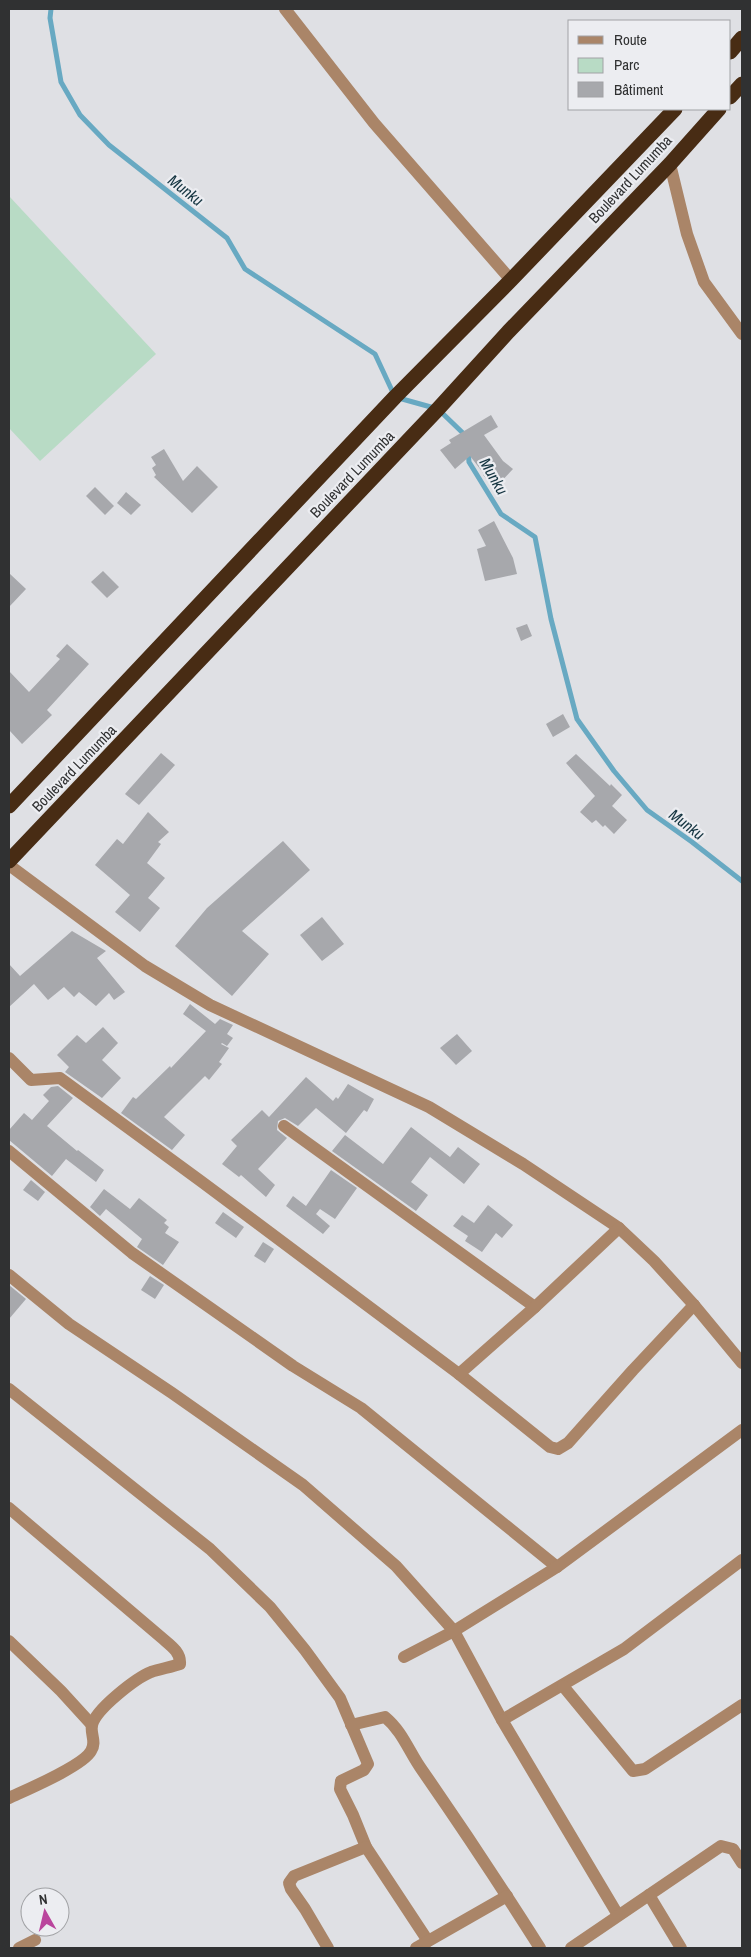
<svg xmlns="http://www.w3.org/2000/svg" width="751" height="1957" viewBox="0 0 751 1957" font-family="'Archivo Narrow',sans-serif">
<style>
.green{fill:#b8dbc5}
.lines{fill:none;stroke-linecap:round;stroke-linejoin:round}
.stream{stroke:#68a9c2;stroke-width:5}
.building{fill:#a7a8ac}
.minor{stroke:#aa8568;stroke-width:12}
.highway{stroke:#482c14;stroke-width:15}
.labels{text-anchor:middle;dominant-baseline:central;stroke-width:4.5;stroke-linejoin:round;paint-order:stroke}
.street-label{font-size:15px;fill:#303132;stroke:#ecedf1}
.water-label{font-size:16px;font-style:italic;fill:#143440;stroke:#ecedf1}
</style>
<rect width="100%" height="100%" fill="#dfe0e4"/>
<path class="green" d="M9 196 156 354 40 461 9 428Z"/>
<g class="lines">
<g class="stream">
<path d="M51 9 50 18 61 82 80 115 109 145 227 238 245 269 375 354 395 397 438 409 467 437"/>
<path d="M468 450 469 462 501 514 535 537 551 619 577 719 614 771 647 810 692 842 742 881"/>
</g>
</g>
<g class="building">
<path d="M491 415 498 427 484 435 503 461 513 469 495 488 483 475 484 474 470 456 455 469 440 450 451 443 449 440Z"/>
<path d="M164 449 183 481 197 466 218 487 192 513 154 477 156 475 152 468 156 465 151 457Z"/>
<path d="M95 487 114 506 105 515 86 496Z"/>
<path d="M126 492 141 505 131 515 117 503Z"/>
<path d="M494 521 513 558 517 574 485 581 477 549 486 546 478 530Z"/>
<path d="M103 571 119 587 107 598 91 582Z"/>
<path d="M9 573 26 589 9 607Z"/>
<path d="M527 624 532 636 521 641 516 628Z"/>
<path d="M67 644 89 664 47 710 52 715 22 744 9 730V671L29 692 60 659 56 656Z"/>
<path d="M563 714 570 727 553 737 546 724Z"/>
<path d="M161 753 175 765 139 805 125 794Z"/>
<path d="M576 754 610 786 611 784 622 795 612 806 627 820 614 834 605 825 603 827 596 820 592 823 580 812 595 796 566 763Z"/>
<path d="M148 812 169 832 158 842 161 844 147 863 165 878 148 898 160 908 140 932 115 912 130 895 95 865 117 839 123 844Z"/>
<path d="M283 841 310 870 242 931 269 954 232 996 175 946 207 908Z"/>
<path d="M322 917 344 944 322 961 300 935Z"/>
<path d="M72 931 106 951 97 958 125 992 114 1000 109 993 96 1006 79 992 74 997 64 987 48 1000 34 984 9 1007V964L20 976Z"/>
<path d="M190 1004 215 1024 220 1019 233 1025 227 1034 233 1038 227 1046 222 1043 221 1044 229 1048 219 1062 222 1064 209 1080 205 1076 164 1117 185 1135 172 1150 121 1113 133 1097 136 1099 170 1066 171 1068 206 1031 183 1014Z"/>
<path d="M103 1027 118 1043 102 1060 121 1078 102 1098 65 1072 69 1067 57 1055 77 1035 86 1043Z"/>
<path d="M457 1034 472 1051 456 1065 440 1048Z"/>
<path d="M306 1077 333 1101 336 1097 338 1099 348 1084 374 1099 367 1112 364 1110 346 1133 316 1108 298 1126 285 1118 278 1121 277 1130 287 1138 258 1169 275 1185 266 1197 241 1175 239 1177 222 1164 237 1146 231 1140 262 1110 269 1117Z"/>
<path d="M58 1086 73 1098 47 1126 77 1151 78 1150 104 1170 96 1182 66 1159 52 1176 9 1140V1130L24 1113 32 1120 49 1101 43 1095 51 1087Z"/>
<path d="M411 1127 450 1157 458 1147 480 1164 464 1184 430 1157 411 1182 428 1195 416 1211 332 1151 345 1135 383 1164Z"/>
<path d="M331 1170 357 1188 335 1219 320 1209 316 1214 330 1226 323 1234 286 1206 293 1196 306 1206Z"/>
<path d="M31 1180 45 1192 38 1201 23 1190Z"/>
<path d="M104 1189 130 1209 139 1198 167 1220 164 1223 169 1227 165 1233 179 1242 163 1265 137 1247 142 1239 106 1209 100 1216 90 1207Z"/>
<path d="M488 1205 513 1225 502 1238 496 1233 482 1252 465 1241 468 1236 453 1226 462 1215 474 1223Z"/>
<path d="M223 1212 244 1227 236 1238 215 1223Z"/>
<path d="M263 1242 274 1249 265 1263 254 1256Z"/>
<path d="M150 1276 164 1285 155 1299 141 1290Z"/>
<path d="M9 1285 26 1299 9 1319Z"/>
</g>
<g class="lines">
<g class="minor">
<path d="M285 9 374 123 511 280"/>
<path d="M670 164 687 234 704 282 742 334"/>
<path d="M9 865 145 966 210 1005 429 1107 523 1164 619 1228 654 1261 694 1305 742 1363"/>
<path d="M9 1058 31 1080 60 1078 202 1182 459 1374 550 1447 558 1449 568 1443 633 1370 694 1305"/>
<path d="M284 1126 535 1307"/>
<path d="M9 1151 132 1253 293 1366 361 1408 557 1567"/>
<path d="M9 1275 69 1324 172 1393 303 1485 396 1566 454 1631 502 1720 624 1649 742 1560"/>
<path d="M459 1374 535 1307 619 1228"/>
<path d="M9 1389 210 1549 270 1607 305 1650 340 1698 368 1764 364 1770 341 1781 340 1789 353 1815 366 1847 428 1941"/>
<path d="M9 1508 162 1638C170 1645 181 1652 180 1664 171 1667 160 1669 151 1672 136 1678 96 1709 92 1725 90 1734 97 1742 91 1751 83 1766 26 1790 9 1798"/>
<path d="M9 1641 61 1691 92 1725"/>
<path d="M404 1657 454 1631 557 1567 742 1430"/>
<path d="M563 1686 633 1771 645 1769 742 1705"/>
<path d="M502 1720 618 1915"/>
<path d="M351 1725 385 1717C403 1732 409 1752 422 1770 463 1829 502 1888 540 1948"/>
<path d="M649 1895 681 1948"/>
<path d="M19 1948 35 1940"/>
<path d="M328 1948 305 1909 291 1889 289 1883 294 1876 366 1847"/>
<path d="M416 1948 507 1896"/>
<path d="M571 1948 721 1846 733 1849 742 1863"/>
</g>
<g class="highway">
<path d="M730 52 742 38"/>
<path d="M730 97 742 84"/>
<path d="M9 806 395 397 511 280 675 109"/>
<path d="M9 861 438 409 508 332 670 164 719 109"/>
</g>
</g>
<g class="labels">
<g class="street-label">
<text transform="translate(630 179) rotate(-47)">Boulevard Lumumba</text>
<text transform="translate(352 474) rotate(-46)">Boulevard Lumumba</text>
<text transform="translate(74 768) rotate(-46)">Boulevard Lumumba</text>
</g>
<g class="water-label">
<text transform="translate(186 190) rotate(38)">Munku</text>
<text transform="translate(494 476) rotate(60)">Munku</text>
<text transform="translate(687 824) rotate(37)">Munku</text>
</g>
</g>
<rect width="751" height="1957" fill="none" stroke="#303132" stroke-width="20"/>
<rect x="568" y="20" width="162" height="90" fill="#ecedf1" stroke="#a1a2a5"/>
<rect x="578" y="36" width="25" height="8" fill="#aa8568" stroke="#a1a2a5"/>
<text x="614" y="45" font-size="15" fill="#303132">Route</text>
<rect x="578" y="58" width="25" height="15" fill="#b8dbc5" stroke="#a1a2a5"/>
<text x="614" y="70" font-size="15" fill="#303132">Parc</text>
<rect x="578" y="82" width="25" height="15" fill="#a7a8ac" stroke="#a1a2a5"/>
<text x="614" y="95" font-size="15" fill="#303132">Bâtiment</text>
<g transform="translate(45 1912) rotate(352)"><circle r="24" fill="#ecedf1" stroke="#a1a2a5"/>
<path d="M0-4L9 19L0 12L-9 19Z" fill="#ba459d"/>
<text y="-8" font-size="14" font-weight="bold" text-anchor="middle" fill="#303132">N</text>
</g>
</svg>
